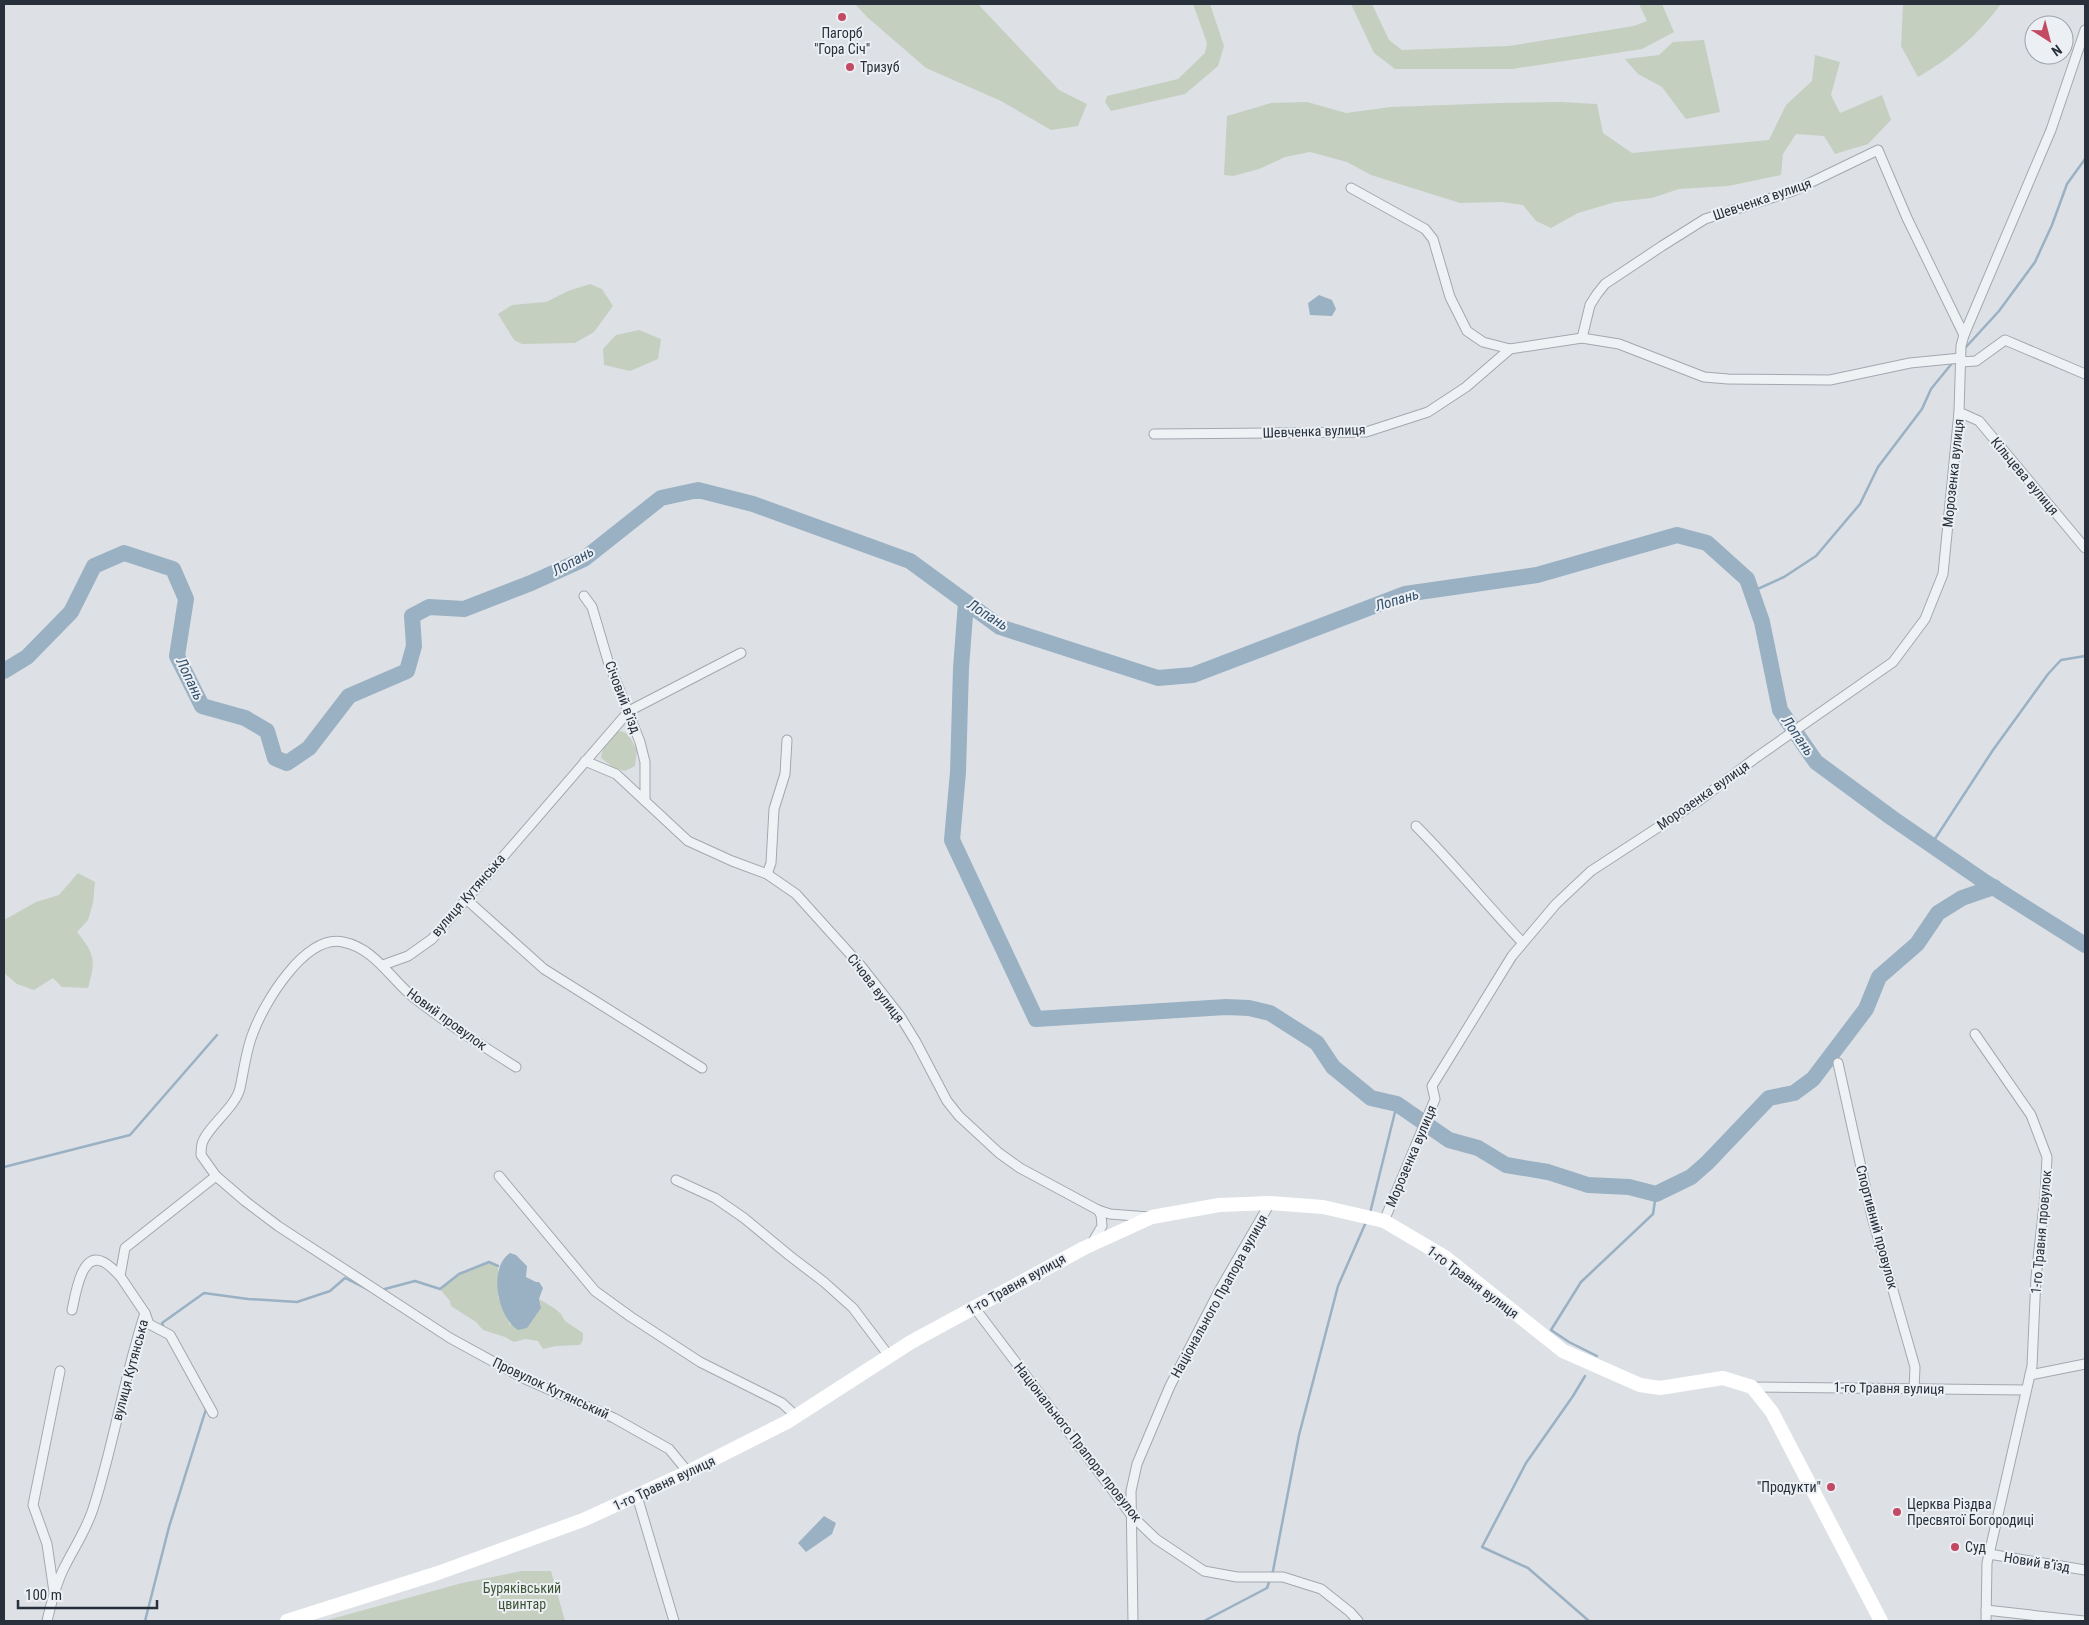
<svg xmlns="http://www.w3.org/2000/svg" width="2089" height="1625" viewBox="0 0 2089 1625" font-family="'Roboto Condensed',sans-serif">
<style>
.green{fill:#c4cfbf}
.water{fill:#9ab1c4}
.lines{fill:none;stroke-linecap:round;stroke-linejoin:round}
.stream{stroke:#9ab1c4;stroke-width:2.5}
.river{stroke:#9ab1c4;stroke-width:16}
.street-casing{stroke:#a3a8af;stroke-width:11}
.street{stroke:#eff2f5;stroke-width:9}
.secondary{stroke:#fff;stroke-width:14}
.poi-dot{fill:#c34a63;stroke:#ecf0f4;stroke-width:2}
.labels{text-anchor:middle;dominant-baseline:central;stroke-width:4;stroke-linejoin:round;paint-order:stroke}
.poi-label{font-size:14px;fill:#28303b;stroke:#ecf0f4;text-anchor:start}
.street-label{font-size:14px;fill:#28303b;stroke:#ecf0f4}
.park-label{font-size:14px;fill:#3e5636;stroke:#ecf0f4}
.water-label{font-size:15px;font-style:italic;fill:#35516c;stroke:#ecf0f4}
</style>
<rect width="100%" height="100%" fill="#dde1e6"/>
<g class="green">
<path d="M855 4H978L1059 90 1087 104 1078 126 1051 130 1001 101 926 68 867 17Z"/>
<path d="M1193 4H1210L1224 46 1218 66 1185 94 1111 111 1105 102 1107 96 1178 79 1205 53 1207 43Z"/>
<path d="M1351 4H1372L1389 40 1402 50 1508 46 1634 26 1647 21 1639 4H1662L1674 32 1642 49 1512 69H1395L1374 53Z"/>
<path d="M1907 4H2001C1977 36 1952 57 1918 77L1901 46 1903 5Z"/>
<path d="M1704 40 1720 112 1686 119 1662 87 1638 74 1625 59 1659 55 1673 42Z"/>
<path d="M1815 55 1840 62 1831 95 1840 113 1882 95 1891 120 1868 144 1835 154 1824 136 1796 134 1783 154 1781 175 1728 186 1679 189 1652 198 1615 202 1578 213 1551 228 1536 221 1523 205 1501 202 1460 203 1371 175 1347 162 1310 152 1285 157 1259 169 1233 176 1224 175 1227 116 1271 103 1307 102 1346 113 1391 107 1500 103 1561 102 1597 104 1603 133 1632 153 1769 140 1786 105 1812 81Z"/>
<path d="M590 284 602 289 613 306 594 332 575 343 522 344 514 340 498 314 512 305 546 302 568 291Z"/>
<path d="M639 330 661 339 658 359 630 371 604 365 603 349 616 335Z"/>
<path d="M621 731 628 734 637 750 635 766 625 771 614 768 601 758C602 747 610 734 621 731Z"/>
<path d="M78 873 95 882 93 903 88 920 77 932C95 954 96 961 88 988L62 987 53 978 34 990 17 984 4 973V920L36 902 59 895Z"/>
<path d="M489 1262 498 1266V1297L510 1325 541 1308 539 1299 554 1308 561 1314 565 1321 583 1333V1340L580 1345 556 1346 543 1349 538 1341 525 1339 514 1342 505 1337 483 1330 476 1322 451 1306 450 1301 440 1289 459 1274Z"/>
<path d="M522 1571H551L565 1621H324L462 1583Z"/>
</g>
<g class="water">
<path d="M1319 295 1332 300 1336 309 1332 316 1310 315 1308 303Z"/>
<path d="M510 1253 516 1255 527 1266 526 1277 536 1282H539L543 1288 539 1299 541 1308 527 1328 518 1330C497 1317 488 1268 510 1253Z"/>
<path d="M824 1516 836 1523 832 1534 806 1552 798 1543Z"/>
</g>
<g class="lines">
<g class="stream">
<path d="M1966 347 1999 311 2035 262 2052 225 2067 184 2085 159"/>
<path d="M1751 592 1784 577 1816 556 1860 504 1878 467 1922 409 1931 389 1953 362"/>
<path d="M1931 845 1993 750 2048 674 2061 660 2085 656"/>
<path d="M4 1167 130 1135 217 1035"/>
<path d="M1370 1213 1397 1104"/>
<path d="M381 1290 415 1281 440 1289 459 1274 489 1262 498 1266"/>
<path d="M164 1329 162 1323 204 1293 248 1299 297 1302 330 1291 345 1278 373 1292"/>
<path d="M1597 1356 1569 1342 1551 1330 1581 1282 1653 1214 1656 1194"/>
<path d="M1585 1376 1573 1396 1526 1463 1482 1547 1528 1568 1589 1621"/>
<path d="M145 1621 169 1527 206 1409 205 1407"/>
<path d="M1204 1621 1267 1588 1273 1571 1299 1435 1338 1286 1366 1222"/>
</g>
<g class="river">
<path d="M966 602 961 668 958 772 952 840 1036 1019 1226 1007 1249 1008 1270 1013 1317 1043 1333 1067 1371 1098 1397 1104 1449 1140 1478 1148 1506 1165 1548 1172 1588 1185 1629 1187 1656 1194 1691 1177 1707 1163 1769 1098 1794 1093 1813 1079 1866 1009 1879 977 1917 944 1938 913 1962 898 1994 887"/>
<path d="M4 671 27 657 71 612 94 566 124 553 173 569 186 599 177 656 202 706 245 718 267 731 275 758 287 763 309 748 349 696 407 671 414 646 412 616 429 607 464 609 531 583 584 559 661 498 698 490 753 504 910 561 1000 627 1158 678 1193 675 1405 594 1537 575 1677 535 1707 543 1747 579 1762 622 1780 710 1816 762 1892 818 1985 882 2085 945"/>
</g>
<g class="street-casing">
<g id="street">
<path d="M1351 188 1425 229 1433 239 1450 297 1467 331 1483 342 1510 349"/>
<path d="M1582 338 1590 305 1597 294 1605 284 1662 246 1705 219 1793 191 1878 150 1907 218 1964 335"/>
<path d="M1961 362 1976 361 2005 340 2085 374"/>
<path d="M1959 412 1979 421 2085 548"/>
<path d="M1154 434 1366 432 1428 412 1466 387 1510 349 1582 338 1619 344 1704 377 1728 379 1830 380 1910 363 1961 358"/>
<path d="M584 596 592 607 608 661 640 742 645 762V801"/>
<path d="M585 761 616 774 688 841 732 861 767 874 796 894 861 966 900 1016 916 1042 947 1101 959 1116 999 1153 1020 1168 1098 1210 1110 1214 1149 1217"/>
<path d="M1416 826C1453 863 1486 904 1522 942"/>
<path d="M767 874 771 863 774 809 785 774 787 740"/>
<path d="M466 899 544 969 702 1068"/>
<path d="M383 965 408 956 432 939 629 711 741 653"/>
<path d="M1975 1034 2031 1115 2047 1157 2045 1196 2036 1277 2032 1366 1987 1563 1986 1621"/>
<path d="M1838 1063 1872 1217 1915 1367 1914 1390"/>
<path d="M516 1067C481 1045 446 1023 413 997 390 978 374 948 343 942 305 934 264 1003 253 1033 246 1050 244 1070 240 1088 236 1107 206 1128 202 1144 201 1148 201 1152 201 1155L216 1176 245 1201 278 1226 450 1338 525 1379 614 1418 669 1449 688 1472"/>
<path d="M499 1176 595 1291 631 1317 700 1362 782 1403 796 1416"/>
<path d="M676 1180 715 1198 744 1218 790 1256 824 1282 853 1308 889 1356"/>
<path d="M1384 1221 1435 1099 1432 1086 1512 956 1556 904 1591 871 1697 802 1757 757 1893 662 1925 619 1943 574 1959 412 1961 346 1964 335 2051 130 2085 30"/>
<path d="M1092 1243 1102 1226 1101 1215 1098 1210"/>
<path d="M974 1307 1132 1516 1156 1539 1204 1571 1237 1577H1283L1321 1589 1350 1612 1358 1621"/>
<path d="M72 1310C75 1297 81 1253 101 1261 108 1263 115 1271 120 1276"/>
<path d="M145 1313 149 1324 170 1335 213 1413"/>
<path d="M2030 1375 2085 1364"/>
<path d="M1752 1387 2025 1390"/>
<path d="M637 1496 674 1621"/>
<path d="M1989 1554 2085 1570"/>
<path d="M54 1592 47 1544 33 1505 60 1371"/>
<path d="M1986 1610 2084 1621"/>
<path d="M47 1621C51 1604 55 1587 63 1570 73 1549 85 1533 93 1509 114 1444 124 1377 145 1313L120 1276 125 1248 216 1176"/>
<path d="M1133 1621 1131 1491 1137 1464 1170 1386 1219 1291 1270 1203"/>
</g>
</g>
<use href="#street" class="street"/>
<path class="secondary" d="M287 1621 438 1573 583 1520 688 1472 787 1422 911 1342 1084 1248 1152 1217 1219 1205 1270 1203 1323 1207 1384 1221 1445 1257 1563 1351 1640 1385 1660 1388 1723 1378 1752 1387 1772 1412 1881 1621"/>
</g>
<g class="poi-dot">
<circle cx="842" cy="17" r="5"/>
<circle cx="850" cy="67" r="5"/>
<circle cx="1831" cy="1487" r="5"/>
<circle cx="1897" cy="1512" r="5"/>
<circle cx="1955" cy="1547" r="5"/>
</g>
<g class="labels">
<g class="poi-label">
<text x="842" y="33" text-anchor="middle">Пагорб<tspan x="842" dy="16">"Гора Січ"</tspan></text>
<text x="860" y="67">Тризуб</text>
<text x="1821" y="1487" text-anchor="end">"Продукти"</text>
<text x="1907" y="1504">Церква Різдва<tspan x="1907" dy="16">Пресвятої Богородиці</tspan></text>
<text x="1965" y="1547">Суд</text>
</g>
<g class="street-label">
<text transform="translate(1762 199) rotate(-19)">Шевченка вулиця</text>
<text transform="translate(1314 431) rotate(-2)">Шевченка вулиця</text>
<text transform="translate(1953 473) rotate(-84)">Морозенка вулиця</text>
<text transform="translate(2025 476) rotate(50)">Кільцева вулиця</text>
<text transform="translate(623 697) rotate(69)">Січовий в’їзд</text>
<text transform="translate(1703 795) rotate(-35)">Морозенка вулиця</text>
<text transform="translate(468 895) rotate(-49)">вулиця Кутянська</text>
<text transform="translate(876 988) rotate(52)">Січова вулиця</text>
<text transform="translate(447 1019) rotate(36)">Новий провулок</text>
<text transform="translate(1411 1156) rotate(-67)">Морозенка вулиця</text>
<text transform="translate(1877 1227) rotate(75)">Спортивний провулок</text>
<text transform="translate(2041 1232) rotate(-85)">1-го Травня провулок</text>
<text transform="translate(1473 1282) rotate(37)">1-го Травня вулиця</text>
<text transform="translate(1016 1284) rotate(-29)">1-го Травня вулиця</text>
<text transform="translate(1219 1296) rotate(-61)">Національного Прапора вулиця</text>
<text transform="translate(130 1370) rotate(-75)">вулиця Кутянська</text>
<text transform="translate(551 1388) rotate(25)">Провулок Кутянський</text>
<text transform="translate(1889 1388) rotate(1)">1-го Травня вулиця</text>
<text transform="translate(1078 1442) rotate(52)">Національного Прапора провулок</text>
<text transform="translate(664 1483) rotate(-25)">1-го Травня вулиця</text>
<text transform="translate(2037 1562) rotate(9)">Новий в’їзд</text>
</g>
<g class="park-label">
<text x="522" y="1588">Буряківський<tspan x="522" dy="16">цвинтар</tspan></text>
</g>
<g class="water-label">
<text transform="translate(573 561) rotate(-29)">Лопань</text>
<text transform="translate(1397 600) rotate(-17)">Лопань</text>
<text transform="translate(988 615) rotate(32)">Лопань</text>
<text transform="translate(190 679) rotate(64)">Лопань</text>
<text transform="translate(1798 736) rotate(55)">Лопань</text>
</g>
</g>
<rect width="2089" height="1625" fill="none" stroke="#28303b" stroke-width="10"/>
<g transform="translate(2049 40) rotate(144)"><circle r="24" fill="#ecf0f4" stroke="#9ea3aa"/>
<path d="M0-4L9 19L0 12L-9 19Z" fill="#c34a63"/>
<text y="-8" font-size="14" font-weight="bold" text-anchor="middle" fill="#28303b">N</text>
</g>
<path d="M18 1600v8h139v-8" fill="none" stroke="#28303b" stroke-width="2.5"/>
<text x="25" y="1600" font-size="15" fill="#28303b" stroke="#ecf0f4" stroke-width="4" paint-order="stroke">100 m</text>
</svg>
